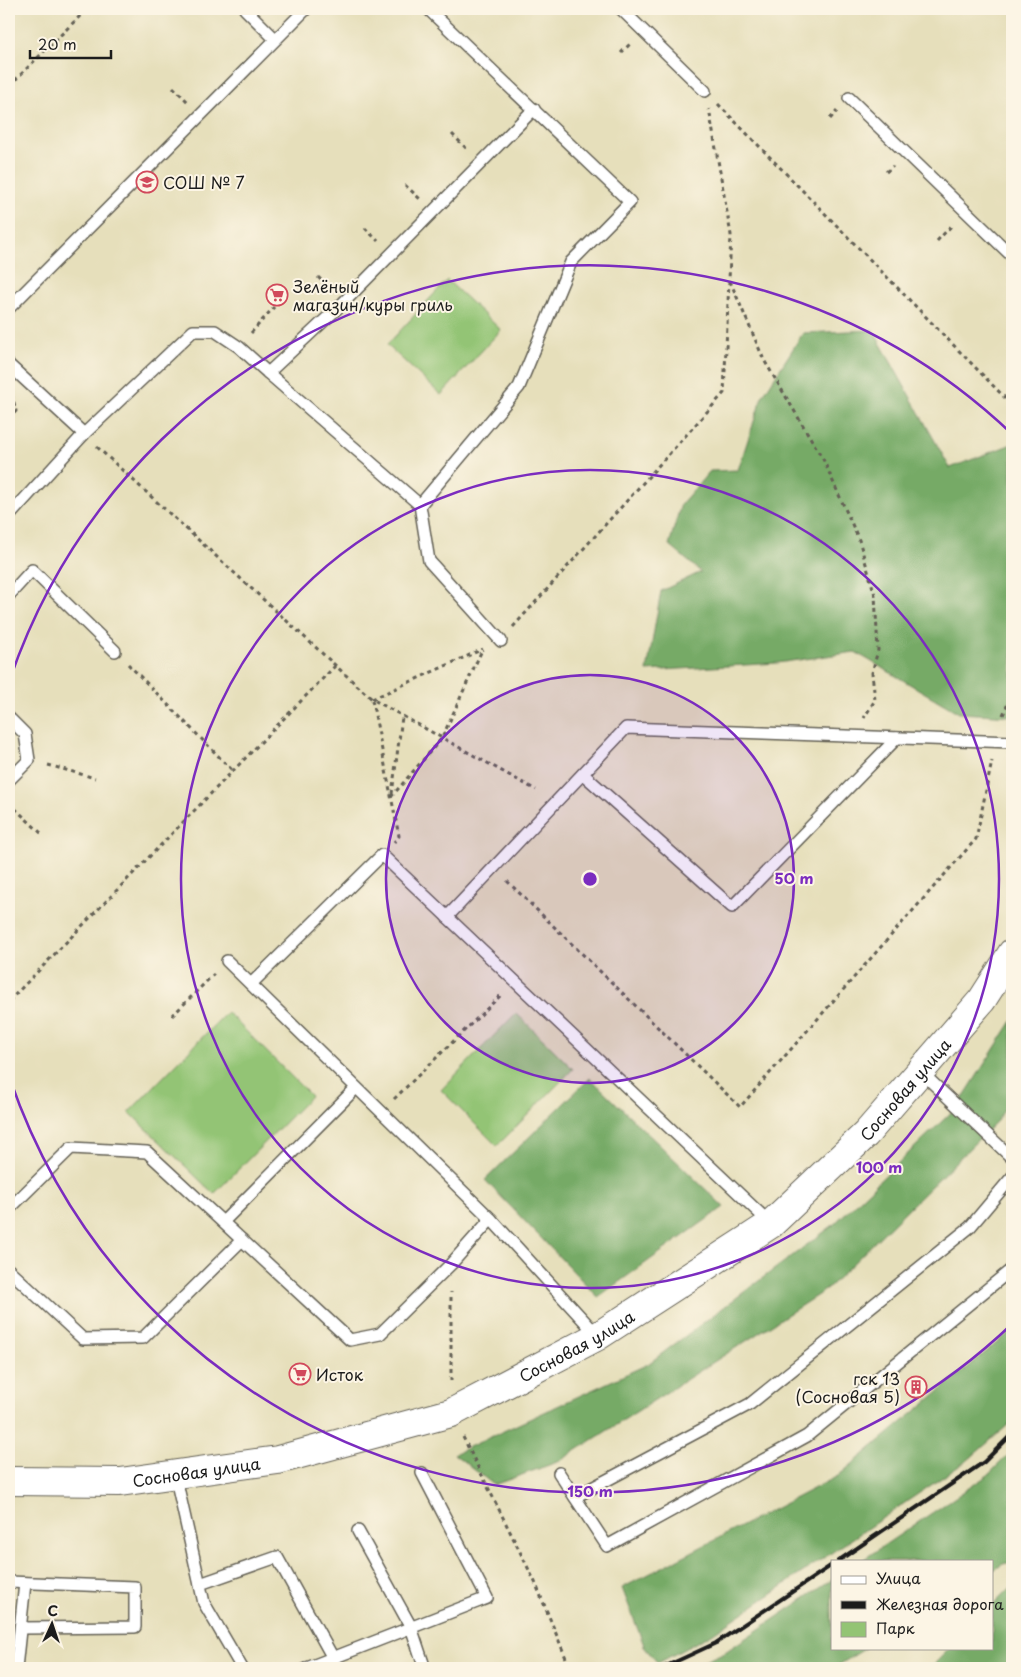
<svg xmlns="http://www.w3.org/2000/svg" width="1021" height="1677" viewBox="0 0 1021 1677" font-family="'Playpen Sans',sans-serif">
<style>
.green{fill:#93c474;stroke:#587048}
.forest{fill:#76aa66;stroke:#496341}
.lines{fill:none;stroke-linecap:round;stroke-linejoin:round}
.service-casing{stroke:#636054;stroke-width:14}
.tertiary-casing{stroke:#636054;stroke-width:30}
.path{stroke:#636054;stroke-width:3;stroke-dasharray:4 4;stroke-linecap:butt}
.service{stroke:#fff;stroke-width:11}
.tertiary{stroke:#fff;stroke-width:28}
.rail{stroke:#1c1c1c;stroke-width:4}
.ring{fill:none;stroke:#7b2cbf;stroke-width:2.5}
.labels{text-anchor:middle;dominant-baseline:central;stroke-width:4;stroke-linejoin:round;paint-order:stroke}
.poi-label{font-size:16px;fill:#1c1c1c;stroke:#fcf5e5;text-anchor:start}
.street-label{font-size:16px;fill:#1c1c1c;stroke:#fcf5e5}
.centre{fill:#7b2cbf;stroke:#fcf5e5;stroke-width:2.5}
.ring-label{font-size:15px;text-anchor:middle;font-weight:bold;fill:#7b2cbf;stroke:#fcf5e5;stroke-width:4;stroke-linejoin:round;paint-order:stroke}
</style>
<rect width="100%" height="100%" fill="#fcf5e5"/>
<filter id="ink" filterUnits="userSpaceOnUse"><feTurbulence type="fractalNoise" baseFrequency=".02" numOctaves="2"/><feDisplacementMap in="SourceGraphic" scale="10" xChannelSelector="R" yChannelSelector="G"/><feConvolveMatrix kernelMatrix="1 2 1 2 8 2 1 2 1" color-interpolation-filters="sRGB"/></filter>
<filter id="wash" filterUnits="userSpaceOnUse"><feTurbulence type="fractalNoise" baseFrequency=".0096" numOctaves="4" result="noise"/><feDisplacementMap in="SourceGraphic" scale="20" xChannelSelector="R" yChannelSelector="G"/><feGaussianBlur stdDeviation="1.12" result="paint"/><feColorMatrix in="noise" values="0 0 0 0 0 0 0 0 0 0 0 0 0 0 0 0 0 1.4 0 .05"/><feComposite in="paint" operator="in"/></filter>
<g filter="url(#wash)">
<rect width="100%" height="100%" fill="#e6dfbb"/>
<g class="green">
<path d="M447 280 501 330 441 395 387 345Z"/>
<path d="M227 1012 311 1096 214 1194 129 1112Z"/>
<path d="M516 1013 573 1069 497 1146 441 1090Z"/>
</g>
<g class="forest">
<path d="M873 330 950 468 1012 444V716L959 713 855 652 777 663 647 671 661 591 701 572 669 545 681 504 710 471 738 470 762 397 803 333Z"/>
<path d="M1012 1021V1098L997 1121 827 1289 560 1461 494 1485 454 1454 648 1364 832 1226 957 1107Z"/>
<path d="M590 1078 724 1207 598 1297 485 1180Z"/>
<path d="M1012 1330V1420L1008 1425 968 1460 712 1634 658 1663 645 1648 622 1588 838 1476Z"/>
<path d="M1012 1451V1562L1003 1564 992 1571V1561H861L988 1475Z"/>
<path d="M832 1580V1648H866L834 1668H689L725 1652Z"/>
<path d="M1012 1586V1668H930L950 1648H992V1606Z"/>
</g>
</g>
<g filter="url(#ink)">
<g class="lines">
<g class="service-casing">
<g id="service">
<path d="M245 9 275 39"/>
<path d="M428 9 630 202 571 262 519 387 420 505 429 561 501 641"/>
<path d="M621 9 705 91"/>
<path d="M849 98 1012 256"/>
<path d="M9 308 306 9"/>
<path d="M9 365 84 434"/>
<path d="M268 373 420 505"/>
<path d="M9 516 84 434 193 331H215L239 347 268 373 343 303 534 109"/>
<path d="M9 595 32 570 115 651"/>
<path d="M9 718 25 734 29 760 9 780"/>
<path d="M583 774 732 907 897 738"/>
<path d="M447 917 626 728 1012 742"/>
<path d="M227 961 491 1219 598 1336"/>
<path d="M251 984 382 855 771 1224"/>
<path d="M920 1071 1012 1158"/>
<path d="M9 1209 71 1148 147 1152 350 1340 380 1334 451 1264 491 1219"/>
<path d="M223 1222 356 1088"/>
<path d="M9 1270 83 1339 143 1338 242 1240"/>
<path d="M559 1473 607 1546 807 1436 1012 1269"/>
<path d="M175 1474 204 1603 242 1668"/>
<path d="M575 1497 750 1404 970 1227 1012 1177"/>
<path d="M358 1531 411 1627 423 1663"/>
<path d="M9 1582 135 1587V1627L21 1628"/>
<path d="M200 1584 277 1557 333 1658"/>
<path d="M16 1668 25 1583"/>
<path d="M307 1668 487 1598 422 1473"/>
</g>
</g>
<g class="tertiary-casing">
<g id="tertiary">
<path id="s1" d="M9 1481 120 1482 278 1460 451 1413 598 1336 771 1224 866 1134 982 1000 1012 953"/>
</g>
</g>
<g class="path">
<path d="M621 53 631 43"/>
<path d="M9 86 82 14"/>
<path d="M173 87 188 102"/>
<path d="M718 104 1012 405"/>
<path d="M830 119 837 111"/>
<path d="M452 134 468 150"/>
<path d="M886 172 893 166"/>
<path d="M405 185 420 199"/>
<path d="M365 228 378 241"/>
<path d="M937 241 953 224"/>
<path d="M318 277 331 290"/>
<path d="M730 281 764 360 823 459 859 540 875 595 878 650 872 673 875 700 864 718"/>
<path d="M1010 312 1012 310"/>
<path d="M251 333 274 307"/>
<path d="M9 419 16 411 12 395"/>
<path d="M97 447 372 699 536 790"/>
<path d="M513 627 724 393 731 235 709 109"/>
<path d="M128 664 233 771"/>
<path d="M372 699 483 649"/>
<path d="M372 700 399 836 394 842"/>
<path d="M1003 715 1012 694"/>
<path d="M48 765 95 778"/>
<path d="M392 794 402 717"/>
<path d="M391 797 442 738 482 650"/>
<path d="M9 803 42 834"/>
<path d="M507 881 740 1107 976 839 992 761"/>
<path d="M9 1001 335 666"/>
<path d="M172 1016 214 974"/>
<path d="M394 1099 502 994"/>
<path d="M451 1381V1292"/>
<path d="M463 1437 535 1582 570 1668"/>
</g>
<use href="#service" class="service"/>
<use href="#tertiary" class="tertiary"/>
<g class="rail">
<path d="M838 1561 984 1462 1012 1434"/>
<path d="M662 1668 716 1643 832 1565"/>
</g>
</g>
</g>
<circle cx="590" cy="879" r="204" fill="#7b2cbf" fill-opacity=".12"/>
<g class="ring">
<circle cx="590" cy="879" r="204"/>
<circle cx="590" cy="879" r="409"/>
<path d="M1012 1324A613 613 0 0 1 10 1079M10 679A613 613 0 0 1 1012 434"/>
</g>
<defs>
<g id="school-ring" transform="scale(1.125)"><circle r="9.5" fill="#fcf5e5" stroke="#d1495b" stroke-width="1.5"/><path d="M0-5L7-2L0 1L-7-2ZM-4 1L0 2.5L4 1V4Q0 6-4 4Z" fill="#d1495b"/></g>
<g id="supermarket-ring" transform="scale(1.125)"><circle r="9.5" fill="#fcf5e5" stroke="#d1495b" stroke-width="1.5"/><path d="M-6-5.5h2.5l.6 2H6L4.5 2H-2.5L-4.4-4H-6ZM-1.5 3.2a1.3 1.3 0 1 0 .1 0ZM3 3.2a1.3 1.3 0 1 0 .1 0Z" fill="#d1495b"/></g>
<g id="building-ring" transform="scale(1.125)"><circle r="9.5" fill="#fcf5e5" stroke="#d1495b" stroke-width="1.5"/><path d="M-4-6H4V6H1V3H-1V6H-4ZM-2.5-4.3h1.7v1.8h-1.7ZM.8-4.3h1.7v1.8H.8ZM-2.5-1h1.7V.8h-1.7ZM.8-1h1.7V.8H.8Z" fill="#d1495b"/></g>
</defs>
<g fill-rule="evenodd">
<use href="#school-ring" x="147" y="182"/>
<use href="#supermarket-ring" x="277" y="295"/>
<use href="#supermarket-ring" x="300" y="1374"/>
<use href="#building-ring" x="916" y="1387"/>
</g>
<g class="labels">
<g class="poi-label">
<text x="163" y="182">СОШ № 7</text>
<text x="293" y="286">Зелёный<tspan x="293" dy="18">магазин/куры гриль</tspan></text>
<text x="316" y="1374">Исток</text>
<text x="900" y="1378" text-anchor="end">гск 13<tspan x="900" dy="18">(Сосновая 5)</tspan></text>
</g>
<g class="street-label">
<text stroke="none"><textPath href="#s1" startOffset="1012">Сосновая улица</textPath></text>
<text stroke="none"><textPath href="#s1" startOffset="592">Сосновая улица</textPath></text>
<text stroke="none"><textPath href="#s1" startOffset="188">Сосновая улица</textPath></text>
</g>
</g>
<circle cx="590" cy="879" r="8" class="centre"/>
<g class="ring-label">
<text x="794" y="884">50 m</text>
<text x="879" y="1173">100 m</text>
<text x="590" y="1497">150 m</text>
</g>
<rect width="1021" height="1677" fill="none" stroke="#fcf5e5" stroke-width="30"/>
<rect x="831" y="1560" width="162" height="90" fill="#fcf5e5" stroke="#a29e95"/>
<rect x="841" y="1576" width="25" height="8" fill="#ffffff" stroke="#a29e95"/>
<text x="876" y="1584" font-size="15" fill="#1c1c1c">Улица</text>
<rect x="841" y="1601" width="25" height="8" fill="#1c1c1c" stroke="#a29e95"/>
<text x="876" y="1610" font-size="15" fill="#1c1c1c">Железная дорога</text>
<rect x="841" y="1622" width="25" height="15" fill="#93c474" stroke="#a29e95"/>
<text x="876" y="1634" font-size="15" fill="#1c1c1c">Парк</text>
<g transform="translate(52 1624) rotate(3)" stroke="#fcf5e5" stroke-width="4" paint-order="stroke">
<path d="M0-4L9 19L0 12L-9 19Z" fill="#1c1c1c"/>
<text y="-8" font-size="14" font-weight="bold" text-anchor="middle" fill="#1c1c1c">С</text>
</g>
<path d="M30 50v8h81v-8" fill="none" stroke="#1c1c1c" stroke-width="2.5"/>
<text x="38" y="50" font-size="15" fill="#1c1c1c" stroke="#fcf5e5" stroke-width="4" paint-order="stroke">20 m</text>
</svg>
